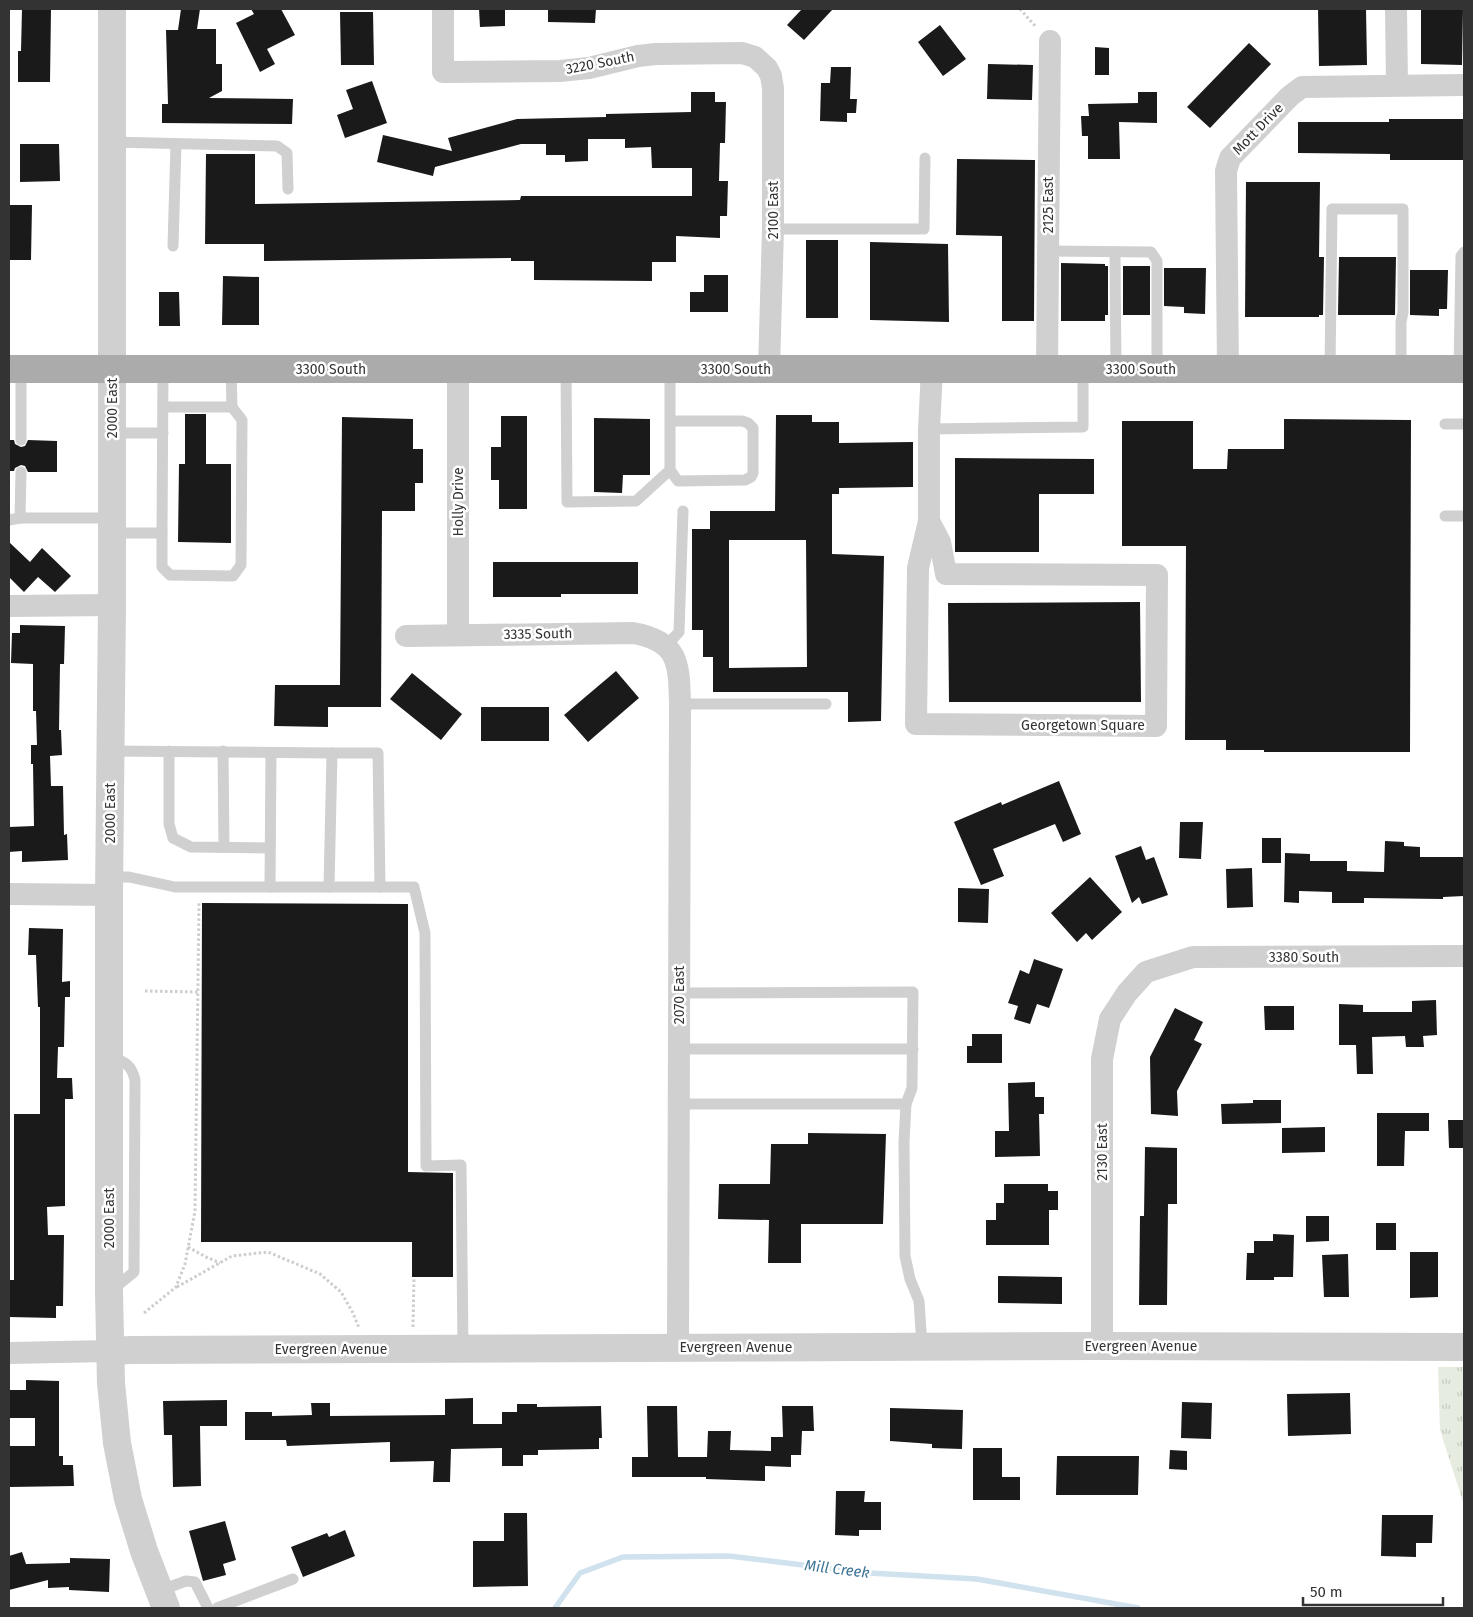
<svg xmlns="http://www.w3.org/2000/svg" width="1473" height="1617" viewBox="0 0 1473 1617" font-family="'Fira Sans',sans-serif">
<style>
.park{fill:url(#park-tufts)}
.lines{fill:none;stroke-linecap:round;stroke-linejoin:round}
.stream{stroke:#cfe2ee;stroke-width:5.5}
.building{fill:#1a1a1a;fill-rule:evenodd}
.path{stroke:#cdcdcd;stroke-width:3;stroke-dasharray:2.5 2.5;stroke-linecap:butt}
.service{stroke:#d0d0d0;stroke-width:11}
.minor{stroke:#d0d0d0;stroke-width:22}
.tertiary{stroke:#d0d0d0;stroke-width:28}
.primary{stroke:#ababab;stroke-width:28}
.labels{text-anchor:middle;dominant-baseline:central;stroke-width:5;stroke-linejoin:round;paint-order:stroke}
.street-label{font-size:14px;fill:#333;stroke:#fff}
.water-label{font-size:15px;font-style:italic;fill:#3f7597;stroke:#fff}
</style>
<defs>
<pattern id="park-tufts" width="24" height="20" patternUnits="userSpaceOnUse" patternTransform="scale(1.25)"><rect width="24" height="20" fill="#e6ecdf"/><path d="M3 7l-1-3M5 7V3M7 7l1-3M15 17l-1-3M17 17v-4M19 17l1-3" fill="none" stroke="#c6cbc0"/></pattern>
</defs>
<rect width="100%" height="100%" fill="#fff"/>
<path class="park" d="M1438 1367H1464V1505L1440 1430Z"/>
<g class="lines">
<path class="stream" d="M555 1608 580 1573 623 1557 729 1556 869 1573 977 1579 1138 1608"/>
</g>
<g class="building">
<path d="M22 9H51L50 82H18V51H21Z"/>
<path d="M181 9H200L197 29H216V64H222V91L209 98 293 99 292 124 162 123V104H168L166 30H178Z"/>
<path d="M251 9H281L295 35 267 49 275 64 260 72 236 23 254 14Z"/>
<path d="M479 9H505V26L480 27Z"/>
<path d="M548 9H596L595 23 548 22Z"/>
<path d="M802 9H833L804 40 787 25Z"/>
<path d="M1318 9H1366L1367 65 1319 66Z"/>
<path d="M1421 9H1463L1462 65 1421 64Z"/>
<path d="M340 12H373L374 65H341Z"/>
<path d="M940 25 966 59 943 76 918 42Z"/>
<path d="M1249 43 1271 64 1210 128 1187 107Z"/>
<path d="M1095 47 1109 48V75H1095Z"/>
<path d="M988 64 1033 65 1032 100 987 99Z"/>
<path d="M831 67H851L850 99H857L856 113H847V122L820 121 821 83H830Z"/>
<path d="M372 81 387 123 345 138 337 115 353 109 346 90Z"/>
<path d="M691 92H715V102H726L725 143H720L719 181H728L727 216H720V238L676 236V262H652V281L534 280V261H511V258L264 261V244H205L206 154H255V204L520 200 521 196H692V168H652L651 147 625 148V139H588V161L565 162V155H546V144H521L435 167 433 176 377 162 383 135 452 151 448 138 517 119 606 117V114L691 112Z"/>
<path d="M1138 92H1157V123L1119 122 1120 159H1088V136H1082L1081 116H1089L1088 104 1138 103Z"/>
<path d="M1389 119H1464V160H1390V154L1298 153V122H1389Z"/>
<path d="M20 144H59L60 181 20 182Z"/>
<path d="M957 159 1035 160 1034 321H1002V236L956 235Z"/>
<path d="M1246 182H1320L1319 257H1324L1323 315H1319V317H1245Z"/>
<path d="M9 205H32L31 260H9Z"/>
<rect x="806" y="240" width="32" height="78"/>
<path d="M870 242 948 244 949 322 870 320Z"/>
<path d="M1339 257H1396L1395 315H1338Z"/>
<path d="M1061 263 1105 264V266H1108V315H1105V321H1061Z"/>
<rect x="1123" y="266" width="27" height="49"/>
<path d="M1164 268H1206L1205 314 1184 313V307L1164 306Z"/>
<path d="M1410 270H1448L1447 309H1439V316L1410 315Z"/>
<path d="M704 275H728V312H690V292H704Z"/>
<path d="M223 276 259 277V325H222Z"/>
<path d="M159 292H179L180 326H159Z"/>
<path d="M185 414H206V464H231V543L178 542 179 464H185Z"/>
<path d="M776 415H812V422H839V443L913 442V487L839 488V494H832V554L884 556 881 721 848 722V692H713V657H703V630H692V529H710V511H775ZM729 540H806L807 667 729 668Z"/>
<path d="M501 416H527V509H499V480H491V447H501Z"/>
<path d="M342 417 413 419V449H423V483H415V511H382L381 707H328V727L274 726 275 685H340Z"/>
<path d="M594 418 650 419V475H623L622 493 594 492Z"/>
<path d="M1284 419 1411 420 1410 752H1264V750H1226V740H1185L1186 546H1122V421H1193V469H1227L1228 449H1284Z"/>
<path d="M9 440H14L15 444 21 447 25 446 28 440 57 441V472H28L25 466 21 465 15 468 14 471H9Z"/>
<path d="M955 458 1094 459V494H1039V552H955Z"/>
<path d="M9 542 30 562 42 548 71 576 55 592 38 577 24 592 9 577Z"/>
<path d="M493 562H638V594H561V597H493Z"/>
<path d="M1140 602 1141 702H949L948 603Z"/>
<path d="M20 625 65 626 64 664H60L59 730H61L62 755 50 756 51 786H63L64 835 67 834 68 860 22 862V851L9 852V827L34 826 33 764H31V745H37L36 711H33V664L11 663 12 633H20Z"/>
<path d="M616 671 639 698 588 742 564 715Z"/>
<path d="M412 673 462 714 441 740 390 699Z"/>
<rect x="481" y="707" width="68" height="34"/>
<path d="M1059 781 1081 834 1063 842 1055 824 993 849 1004 876 981 885 954 822 1001 802 1002 805Z"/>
<path d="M1180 822H1203L1201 859 1179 858Z"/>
<rect x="1262" y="838" width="19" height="25"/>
<path d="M1385 841 1404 842V846L1420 847V857H1464V896L1443 897V899L1364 898V903H1332V892L1299 891V903L1284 902 1285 853 1310 854V861H1347V871L1384 872Z"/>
<path d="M1141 846 1146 860 1154 857 1168 895 1142 904 1139 897 1132 903 1115 856Z"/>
<path d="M1252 868 1253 907 1227 908 1226 869Z"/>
<path d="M1090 877 1122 912 1092 940 1086 933 1077 942 1051 913Z"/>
<path d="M958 888 989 889 988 923 958 922Z"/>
<path d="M202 903 408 904V1172L453 1173V1277H412V1242H201Z"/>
<path d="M29 928 63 929 62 982 70 981V997H65L64 1047H58L57 1078H72L73 1099H65V1206L47 1207 48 1235H64L63 1306H56V1318L9 1317V1280H14V1114H40V1007H38L36 955H28Z"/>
<path d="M1034 959 1063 969 1049 1008 1037 1004 1030 1024 1014 1019 1018 1006 1008 1003 1020 970 1029 974Z"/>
<path d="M1436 1000 1437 1035 1423 1036 1424 1047H1406L1405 1036 1372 1037 1373 1074H1357L1356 1045H1339V1004L1363 1005V1012H1412V1001Z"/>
<path d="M1264 1006H1294V1030H1265Z"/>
<path d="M1175 1008 1203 1022 1194 1040 1202 1044 1177 1091 1178 1116 1151 1114 1150 1057Z"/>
<path d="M972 1034H1002V1063H967V1046H972Z"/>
<path d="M1035 1082V1097H1044V1114H1039L1040 1156 995 1157V1131H1009L1008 1083Z"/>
<path d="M1253 1100H1281V1123L1222 1124 1221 1104 1253 1103Z"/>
<path d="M1377 1113H1429V1131H1405L1404 1166H1377Z"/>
<path d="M1448 1120H1464V1148H1449Z"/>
<path d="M1325 1127V1152L1282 1153V1128Z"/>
<path d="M808 1133 886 1134 883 1224H801V1263H768L769 1220 718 1219 719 1184H770L771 1144H808Z"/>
<path d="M1145 1147 1177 1148V1204H1168L1167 1305H1139L1140 1216H1144Z"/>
<path d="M1004 1184H1048V1191H1058V1210H1049V1245H986V1220H996V1203H1004Z"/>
<path d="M1306 1216H1329V1241L1306 1242Z"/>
<rect x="1376" y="1223" width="20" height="27"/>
<path d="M1273 1234 1294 1235 1293 1277H1274V1280H1246L1247 1253H1254V1241H1273Z"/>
<path d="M1410 1252H1438V1297L1410 1298Z"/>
<path d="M1348 1254 1349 1297H1324L1322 1255Z"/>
<path d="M998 1276 1062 1277V1304L998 1303Z"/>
<path d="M26 1380 59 1381V1456H63V1465H73L74 1486 9 1487V1446H35V1418H9V1390H26Z"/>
<path d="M1350 1393 1351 1434 1288 1436 1287 1394Z"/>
<path d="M473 1398V1424H502V1412H517V1404H537V1407L601 1406 602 1438H599V1449L538 1450V1455H523V1466H502V1448L451 1449 450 1482H433L434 1461 390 1462V1442L287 1446 286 1440H245V1412H272V1416L312 1415 311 1403H330V1416L445 1415V1399Z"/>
<path d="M227 1400V1426H200L201 1486 173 1487 172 1435H164L163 1401Z"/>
<path d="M1182 1402 1212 1403 1211 1439 1181 1438Z"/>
<path d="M647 1406H677L678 1457H707L708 1431H731L730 1450 771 1451V1437H783L782 1406H813L814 1431H802L801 1455H791V1467L765 1466V1481L706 1479V1477H632V1457H648Z"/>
<path d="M890 1408 963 1410 962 1449 932 1448V1444L890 1441Z"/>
<path d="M973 1448H1002V1477H1020V1500H973Z"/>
<path d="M1170 1450 1187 1451V1470L1169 1469Z"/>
<path d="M1057 1456H1139L1138 1495H1056Z"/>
<path d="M836 1491H865L864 1502H881V1530H859V1536L835 1535Z"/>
<path d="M504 1513H527L528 1586 473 1587V1541H504Z"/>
<path d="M1382 1515H1433L1432 1543H1416V1557L1381 1556Z"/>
<path d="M225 1521 236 1560 223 1564 226 1575 203 1581 189 1531Z"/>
<path d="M345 1530 355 1556 303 1577 291 1547 327 1533 329 1537Z"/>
<path d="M22 1552 26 1564 70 1563V1558L110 1559 109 1592 69 1590V1587L48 1588V1580L9 1590V1556Z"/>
</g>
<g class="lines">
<g class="path">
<path d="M1020 9 1036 27"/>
<path d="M145 991 198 992"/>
<path d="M188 1247 206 1257 220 1263"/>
<path d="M177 1287 232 1256 268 1252 320 1274 341 1292 353 1313 359 1328"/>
<path d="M144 1313 176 1287 185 1264 195 1211 199 902"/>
<path d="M413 1327 414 1277"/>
</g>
<g class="service">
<path d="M112 142 277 146 287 153 288 189"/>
<path d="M773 229H924L925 158"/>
<path d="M173 246 176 144"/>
<path d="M1048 251 1151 252 1157 261V369"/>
<path d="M1115 252 1116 369"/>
<path d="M21 369V440"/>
<path d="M566 369 567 502 636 501 670 470"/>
<path d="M670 369V470L678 481 745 480 751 477 753 473V428L748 423 742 421H670"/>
<path d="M1330 369 1332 209H1403V312L1401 322V369"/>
<path d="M1459 369 1461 256 1464 252"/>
<path d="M163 407H232"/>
<path d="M1445 424H1464"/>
<path d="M929 429 1083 427V369"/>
<path d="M112 433H163"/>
<path d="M1445 516H1464"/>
<path d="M20 518 21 472"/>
<path d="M9 520 20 518H112"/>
<path d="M112 533H162V567L170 575 233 576 241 565 242 420 232 407 231 369"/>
<path d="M162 533 163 370"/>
<path d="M666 646 679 632 683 511"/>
<path d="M680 704H826"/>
<path d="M110 751 332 753 329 887"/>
<path d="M169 751V824L173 838 191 847 270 848"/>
<path d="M223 751 224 847"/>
<path d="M332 753H378L380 887"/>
<path d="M109 877H129L175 887H414L425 933 426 1166 461 1165 463 1348"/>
<path d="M270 887 271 753"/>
<path d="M678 1049H913"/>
<path d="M109 1056C124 1062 131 1063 135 1080L134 1272 112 1290"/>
<path d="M678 1104H906L912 1088 913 992 678 993"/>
<path d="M906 1104 904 1142 905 1256 910 1279 919 1301 922 1346"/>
<path d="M159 1591 186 1581 195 1582 208 1608"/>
<path d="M217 1608 293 1579"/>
</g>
<g class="minor">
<path d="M443 9V72L560 71 589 68 638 56 656 54 742 53 755 57 767 68 771 76 773 88V229L769 369"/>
<path d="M1396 9 1397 85"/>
<path d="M1047 369 1050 41"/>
<path d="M1228 369 1226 171 1230 158 1290 96 1302 87 1464 85"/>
<path d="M929 521 940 542 946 574 1157 575 1156 726 916 724 918 568 929 521V429L932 369"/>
<path d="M9 606 112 605"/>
<path d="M458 635V369"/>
<path d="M406 636 633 633C679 641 679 663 680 704L678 1347"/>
<path d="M9 894 109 895"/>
<path d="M1102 1346V1059L1110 1019 1127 993 1146 972 1193 957 1464 956"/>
<path d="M9 1353 110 1351"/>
</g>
<g class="tertiary">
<path d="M112 9V605L109 895V1293L111 1383 117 1443 128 1499 144 1551 166 1608"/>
<path d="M110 1351 131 1350 1102 1346 1464 1347"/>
</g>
<path class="primary" d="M9 369H1464"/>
</g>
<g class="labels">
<g class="street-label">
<text transform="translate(600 63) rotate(-11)">3220 South</text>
<text transform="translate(1258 129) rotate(-46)">Mott Drive</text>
<text transform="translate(1048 205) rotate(-90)">2125 East</text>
<text transform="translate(773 210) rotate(-90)">2100 East</text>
<text x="331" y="369">3300 South</text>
<text x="736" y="369">3300 South</text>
<text x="1141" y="369">3300 South</text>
<text transform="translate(112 408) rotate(-90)">2000 East</text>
<text transform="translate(458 502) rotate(-90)">Holly Drive</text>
<text transform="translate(538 634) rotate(-1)">3335 South</text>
<text x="1083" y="725">Georgetown Square</text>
<text transform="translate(110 813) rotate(-90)">2000 East</text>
<text x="1304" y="957">3380 South</text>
<text transform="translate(679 995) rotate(-90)">2070 East</text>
<text transform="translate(1102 1152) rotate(-90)">2130 East</text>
<text transform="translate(109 1218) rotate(-90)">2000 East</text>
<text x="1141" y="1346">Evergreen Avenue</text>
<text x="736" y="1347">Evergreen Avenue</text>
<text x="331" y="1349">Evergreen Avenue</text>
</g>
<g class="water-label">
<text transform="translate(837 1569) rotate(7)">Mill Creek</text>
</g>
</g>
<rect width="1473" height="1617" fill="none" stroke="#333333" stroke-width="20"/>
<path d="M1303 1597v8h140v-8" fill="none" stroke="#333333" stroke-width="2.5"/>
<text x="1310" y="1597" font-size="15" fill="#333333" stroke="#ffffff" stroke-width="4" paint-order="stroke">50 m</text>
</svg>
